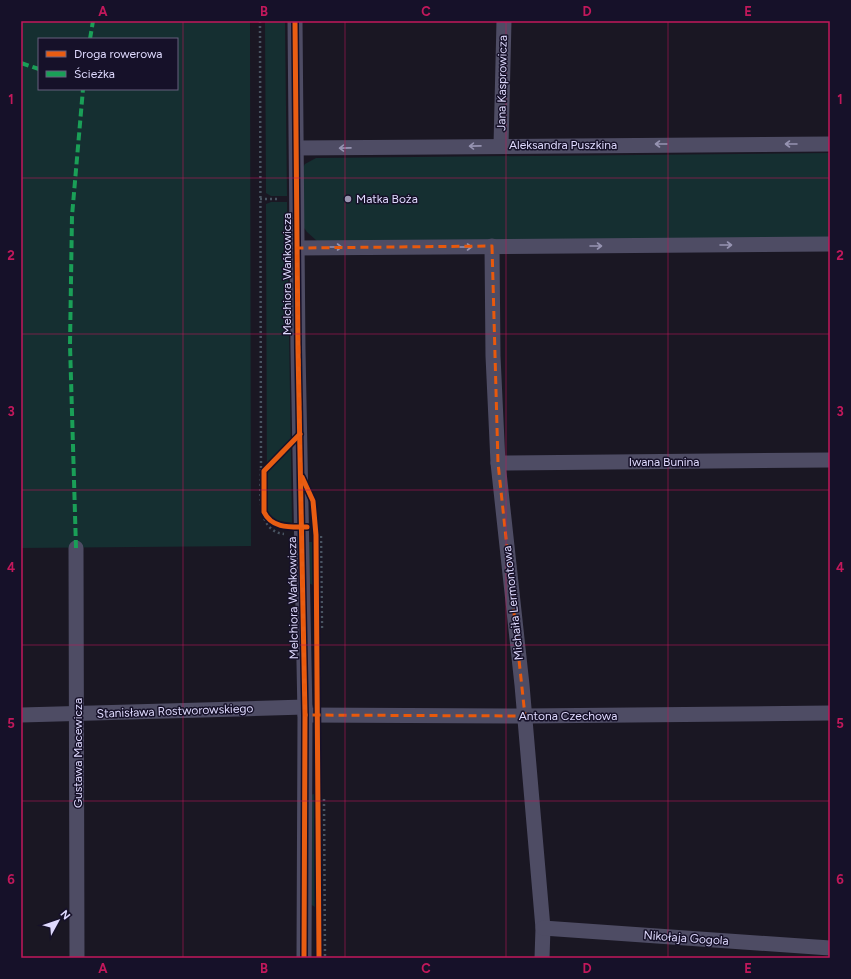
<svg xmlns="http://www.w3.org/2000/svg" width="851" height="979" viewBox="0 0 851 979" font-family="Figtree,sans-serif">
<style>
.green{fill:#152f31;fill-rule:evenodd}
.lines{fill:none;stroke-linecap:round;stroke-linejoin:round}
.path{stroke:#495462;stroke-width:2.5;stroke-dasharray:2 3;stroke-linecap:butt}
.minor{stroke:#4e4c64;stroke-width:15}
.quiet{stroke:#1a9f57;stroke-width:4;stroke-dasharray:8 4;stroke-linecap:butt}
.cycleway-casing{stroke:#161129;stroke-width:8}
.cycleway{stroke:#e95d12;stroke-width:5}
.oneway{stroke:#9693b1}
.marked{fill:none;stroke:#e8590c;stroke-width:3;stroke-dasharray:8 5;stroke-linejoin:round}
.grid{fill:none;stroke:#c2185b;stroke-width:1;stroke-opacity:0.55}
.poi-dot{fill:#9a96b1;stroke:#161129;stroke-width:1.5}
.labels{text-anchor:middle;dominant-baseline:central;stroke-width:3;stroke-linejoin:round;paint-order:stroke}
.street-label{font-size:12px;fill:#dfdafe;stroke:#161129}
.poi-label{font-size:12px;fill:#dfdafe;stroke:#161129;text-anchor:start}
.neatline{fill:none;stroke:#c2185b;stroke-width:1.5}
.grid-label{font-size:13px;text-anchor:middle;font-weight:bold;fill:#c2185b}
</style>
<rect width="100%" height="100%" fill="#1a1723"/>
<g class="green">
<path d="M21 21H250L251 546 21 548ZM39 39H177V89H39Z"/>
<path d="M265 21H285L287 196H271L266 193Z"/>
<path d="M830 153V238L317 241 307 232 302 225 301 170 305 164 316 158Z"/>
<path d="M271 202H287L292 523 273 520 267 512 266 204Z"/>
<path d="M307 542H312L313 585 308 583Z"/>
<path d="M314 794 315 907 310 904V795Z"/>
</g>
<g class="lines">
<g class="path">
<path d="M260 21 261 469 264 471"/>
<path d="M260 199H279"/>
<path d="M261 469C261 490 255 531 284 534"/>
<path d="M317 535H321L322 628"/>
<path d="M324 799 325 958"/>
</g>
<g class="minor">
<path d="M295 21 298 349 305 715 304 958"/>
<path d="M501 145 504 21"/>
<path d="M297 148 830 144"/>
<path d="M492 246 493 356 498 463 522 685 543 928 542 958"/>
<path d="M297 248 830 244"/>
<path d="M498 463 830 460"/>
<path d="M76 548 77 958"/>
<path d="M21 715 305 707"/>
<path d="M305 715 525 716 830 713"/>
<path d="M543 928 830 948"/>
</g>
<g class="quiet">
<path d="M90 39 93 21"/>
<path d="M21 63 39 69"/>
<path d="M76 548 70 345 72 216 83 89"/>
</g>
<g class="cycleway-casing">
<g id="cycleway">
<path d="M295 21 298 349 305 715 304 958"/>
<path d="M300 434 264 471V512C272 529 291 527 307 527"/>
<path d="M302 477 313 501 316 535 319 958"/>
</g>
</g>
<use href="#cycleway" class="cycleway"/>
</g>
<defs><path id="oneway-shaft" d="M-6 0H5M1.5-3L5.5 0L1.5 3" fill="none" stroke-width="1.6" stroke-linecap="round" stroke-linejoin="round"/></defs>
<g class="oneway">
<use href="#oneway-shaft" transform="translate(661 144) rotate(180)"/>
<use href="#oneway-shaft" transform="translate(791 144) rotate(180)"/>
<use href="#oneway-shaft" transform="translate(475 146) rotate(179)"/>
<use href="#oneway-shaft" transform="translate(345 148) rotate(179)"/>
<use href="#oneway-shaft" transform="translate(726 245)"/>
<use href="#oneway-shaft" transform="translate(596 246)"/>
<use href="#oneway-shaft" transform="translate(336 247)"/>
<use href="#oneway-shaft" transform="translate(466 247)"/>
</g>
<path class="marked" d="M492 246 498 463 525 716 305 715 297 248Z"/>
<path class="grid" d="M183 21V958M345 21V958M506 21V958M668 21V958M21 178H830M21 334H830M21 490H830M21 645H830M21 801H830"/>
<circle class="poi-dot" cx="348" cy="199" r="4"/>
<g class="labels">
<g class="street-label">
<text transform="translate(502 83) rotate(-89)">Jana Kasprowicza</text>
<text x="563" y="145">Aleksandra Puszkina</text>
<text transform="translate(287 274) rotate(-90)">Melchiora Wańkowicza</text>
<text x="664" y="462">Iwana Bunina</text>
<text transform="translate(293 598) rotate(-91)">Melchiora Wańkowicza</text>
<text transform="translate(513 603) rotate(-96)">Michaiła Lermontowa</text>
<text transform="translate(175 711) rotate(-2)">Stanisława Rostworowskiego</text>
<text x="568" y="716">Antona Czechowa</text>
<text transform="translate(78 753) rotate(-90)">Gustawa Macewicza</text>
<text transform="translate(686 938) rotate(4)">Nikołaja Gogola</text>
</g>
<g class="poi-label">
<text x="356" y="199">Matka Boża</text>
</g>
</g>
<rect width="851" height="979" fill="none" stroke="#161129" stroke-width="44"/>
<rect x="38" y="38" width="140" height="52" fill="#161129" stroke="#66617e"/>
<rect x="46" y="51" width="20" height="6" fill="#e95d12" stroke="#66617e"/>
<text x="74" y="58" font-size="12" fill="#dfdafe">Droga rowerowa</text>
<rect x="46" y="71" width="20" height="6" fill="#1a9f57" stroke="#66617e"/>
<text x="74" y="78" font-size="12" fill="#dfdafe">Ścieżka</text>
<g transform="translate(58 921) rotate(50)" stroke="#161129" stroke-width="3" paint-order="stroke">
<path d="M0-3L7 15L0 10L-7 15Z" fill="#dfdafe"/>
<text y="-6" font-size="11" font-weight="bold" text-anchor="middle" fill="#dfdafe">N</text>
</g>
<rect x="22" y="22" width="807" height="935" class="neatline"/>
<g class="grid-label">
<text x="103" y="16">A</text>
<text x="264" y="16">B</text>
<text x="426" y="16">C</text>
<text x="587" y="16">D</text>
<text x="748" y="16">E</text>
<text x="11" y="104">1</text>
<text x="840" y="104">1</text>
<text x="11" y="260">2</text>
<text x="840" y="260">2</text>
<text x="11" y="416">3</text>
<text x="840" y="416">3</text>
<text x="11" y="572">4</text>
<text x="840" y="572">4</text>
<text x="11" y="728">5</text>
<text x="840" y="728">5</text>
<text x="11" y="884">6</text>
<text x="840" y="884">6</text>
<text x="103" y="973">A</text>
<text x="264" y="973">B</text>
<text x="426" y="973">C</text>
<text x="587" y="973">D</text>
<text x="748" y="973">E</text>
</g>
</svg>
